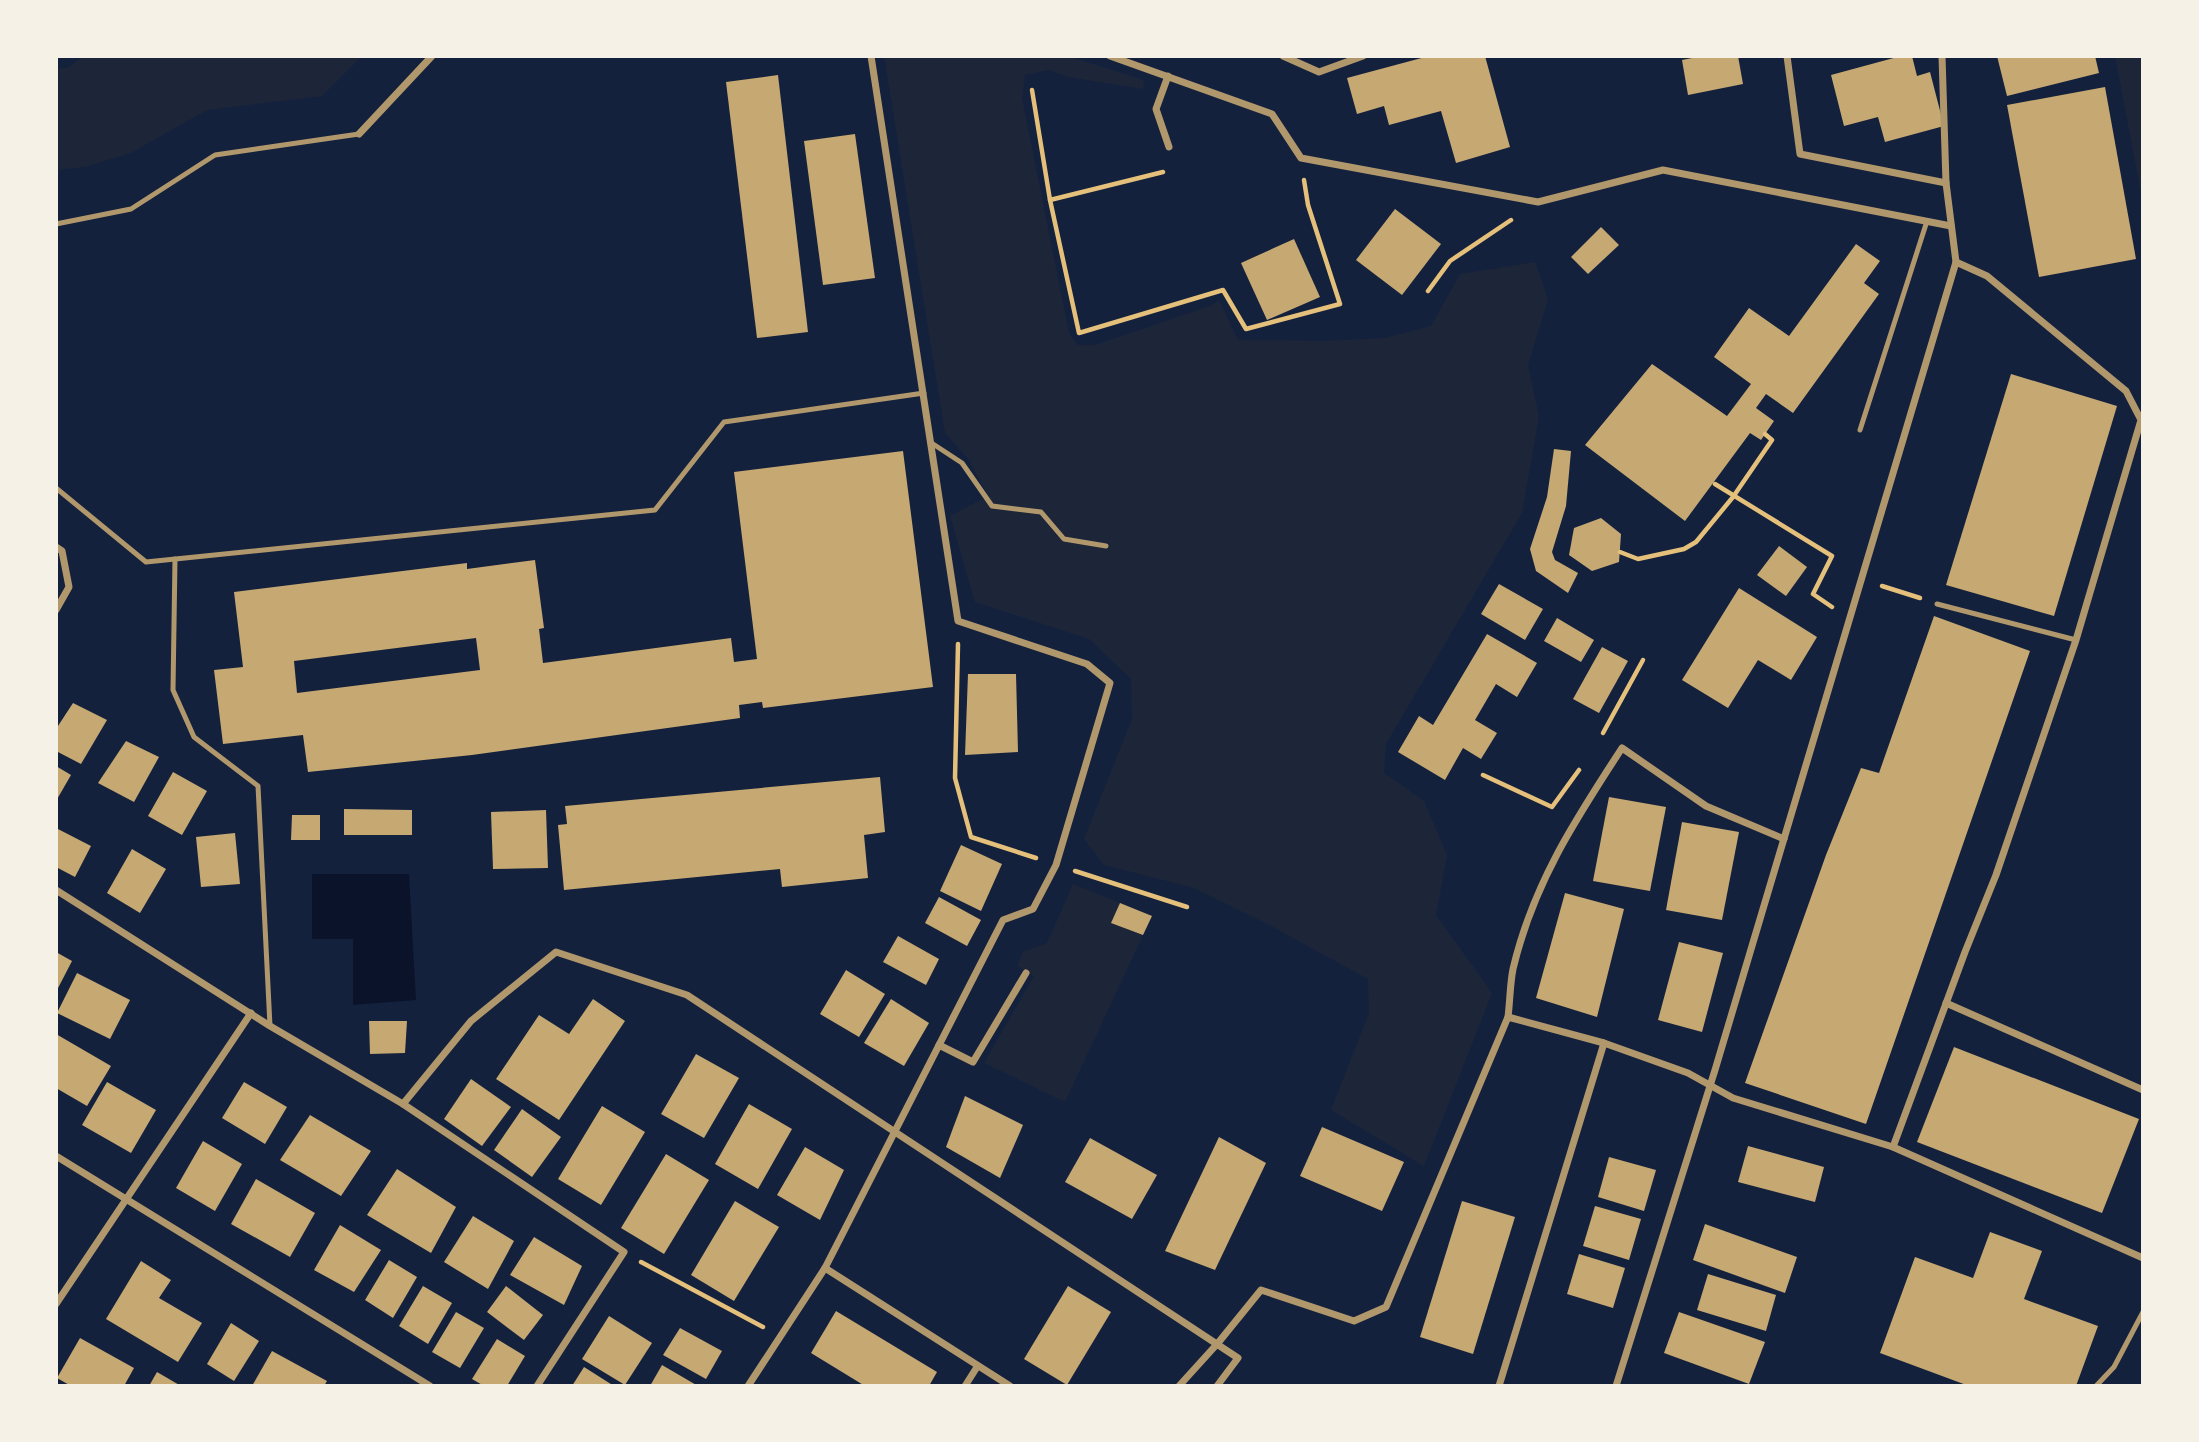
<svg xmlns="http://www.w3.org/2000/svg" width="2199" height="1442" viewBox="0 0 2199 1442" font-family="Overpass,sans-serif">
<style>
.green{fill:#1d2539}
.water{fill:#0b132b}
.building{fill:#c6a872;fill-rule:evenodd}
.lines{fill:none;stroke-linecap:round;stroke-linejoin:round}
.path{stroke:#e5c07b;stroke-width:4.5}
.service{stroke:#b1986c;stroke-width:5}
.minor{stroke:#b1986c;stroke-width:7}
</style>
<rect width="100%" height="100%" fill="#14213d"/>
<g class="green">
<path d="M83 56H362L322 96 207 110 131 153 85 167 56 170V69L69 67Z"/>
<path d="M884 56H1068L1144 80 1143 89 1068 77 1049 70 1025 75 1022 98 1069 333 1078 345H1095L1210 306 1219 300 1238 340 1324 341 1384 338 1431 326 1460 274 1535 262 1548 299 1528 365 1539 416 1522 513 1386 744 1384 773 1424 801 1447 855 1436 915 1492 993 1424 1166 1331 1110 1369 1013 1368 979 1271 926 1194 888 1104 865 1084 839 1132 719 1131 679 1089 639 975 602 950 516 988 496 969 460 945 433Z"/>
<path d="M2115 56H2143V203Z"/>
<path d="M1073 884 1152 916 1065 1102 984 1063 1034 976 1017 966 1023 952 1047 943Z"/>
</g>
<path class="water" d="M312 874H409L416 1000 353 1005V939H312Z"/>
<g class="building">
<path d="M1429 56H1485L1510 147 1456 163 1441 111 1389 125 1384 106 1357 114 1347 78Z"/>
<path d="M1702 56H1738L1743 84 1688 95 1682 60Z"/>
<path d="M1901 56H1912L1917 76 1930 72 1944 126 1885 142 1878 117 1844 126 1831 75Z"/>
<path d="M1997 56H2095L2099 73 2007 96Z"/>
<path d="M778 75 808 332 757 338 726 82Z"/>
<path d="M2105 87 2136 259 2039 277 2007 105Z"/>
<path d="M855 134 875 278 823 285 804 141Z"/>
<path d="M1395 209 1441 244 1402 295 1356 260Z"/>
<path d="M1601 227 1619 245 1588 274 1571 257Z"/>
<path d="M1294 239 1320 297 1267 320 1241 263Z"/>
<path d="M1856 244 1880 261 1864 283 1879 294 1793 413 1766 394 1756 408 1774 421 1761 440 1750 433 1685 521 1585 445 1652 364 1727 416 1751 384 1714 357 1749 308 1789 336Z"/>
<path d="M2011 374 2117 406 2054 616 1946 585Z"/>
<path d="M1554 449 1571 451 1566 506 1552 552 1555 560 1578 573 1568 593 1536 571 1530 549 1547 497Z"/>
<path d="M903 451 933 687 763 708 762 702 739 705 740 718 472 755 308 772 303 735 223 744 214 670 243 667 234 592 467 563V569L535 560 544 628 539 629 543 663 731 638 734 662 757 659 734 472ZM476 638 480 670 297 693 294 661Z"/>
<path d="M1601 518 1621 534 1619 562 1592 571 1569 555 1574 528Z"/>
<path d="M1779 546 1807 567 1786 596 1757 575Z"/>
<path d="M1499 584 1543 609 1525 640 1481 614Z"/>
<path d="M1739 588 1817 637 1791 680 1758 660 1728 708 1682 680Z"/>
<path d="M1934 616 2030 651 1866 1124 1745 1083 1826 855 1861 768 1879 773Z"/>
<path d="M1557 618 1594 640 1581 662 1544 641Z"/>
<path d="M1487 634 1537 663 1517 697 1496 684 1475 720 1497 733 1481 759 1463 748 1445 780 1398 752 1419 716 1433 725Z"/>
<path d="M1602 647 1628 661 1599 713 1573 699Z"/>
<path d="M968 674H1016L1018 752 965 755Z"/>
<path d="M73 703 107 720 81 764 56 751V729Z"/>
<path d="M126 741 159 757 134 802 98 783Z"/>
<path d="M56 766 71 775 56 801Z"/>
<path d="M173 772 207 791 182 835 148 816Z"/>
<path d="M880 777 885 832 864 835 868 878 782 887 780 869 564 890 558 825 567 824 565 806Z"/>
<path d="M1609 797 1666 807 1650 891 1593 881Z"/>
<path d="M344 809 412 810V835H344Z"/>
<path d="M546 810 548 868 493 869 491 812Z"/>
<path d="M292 815H320V840H291Z"/>
<path d="M1682 822 1739 832 1722 920 1666 910Z"/>
<path d="M56 828 91 846 75 877 56 867Z"/>
<path d="M235 833 240 884 201 887 196 837Z"/>
<path d="M961 845 1002 864 981 911 940 891Z"/>
<path d="M132 849 166 869 140 913 107 893Z"/>
<path d="M1565 893 1624 909 1597 1017 1536 998Z"/>
<path d="M939 897 981 920 967 946 925 923Z"/>
<path d="M1120 903 1152 916 1143 935 1111 923Z"/>
<path d="M898 936 939 959 926 985 883 962Z"/>
<path d="M1679 942 1723 953 1702 1032 1658 1020Z"/>
<path d="M56 952 72 961 56 992Z"/>
<path d="M846 970 885 994 859 1037 820 1014Z"/>
<path d="M77 973 130 1000 110 1039 57 1013Z"/>
<path d="M593 999 625 1021 559 1120 496 1079 539 1015 569 1034Z"/>
<path d="M891 999 929 1023 904 1066 864 1043Z"/>
<path d="M369 1021H407L405 1053 370 1054Z"/>
<path d="M56 1034 111 1066 87 1106 56 1088Z"/>
<path d="M1954 1047 2139 1119 2102 1213 1917 1142Z"/>
<path d="M696 1054 739 1078 704 1138 661 1114Z"/>
<path d="M471 1079 511 1107 482 1146 444 1119Z"/>
<path d="M107 1082 156 1110 131 1153 82 1125Z"/>
<path d="M244 1082 287 1107 265 1144 222 1118Z"/>
<path d="M965 1096 1023 1125 1000 1178 946 1147Z"/>
<path d="M749 1104 792 1129 758 1189 715 1164Z"/>
<path d="M602 1106 645 1132 601 1205 558 1179Z"/>
<path d="M522 1109 561 1137 532 1177 494 1150Z"/>
<path d="M310 1115 371 1151 341 1196 280 1160Z"/>
<path d="M1322 1127 1404 1162 1382 1211 1300 1176Z"/>
<path d="M1219 1137 1266 1163 1215 1270 1165 1251Z"/>
<path d="M1090 1138 1157 1175 1132 1219 1065 1182Z"/>
<path d="M203 1141 242 1164 215 1211 176 1188Z"/>
<path d="M1748 1146 1824 1167 1815 1202 1738 1182Z"/>
<path d="M805 1147 844 1170 820 1220 777 1195Z"/>
<path d="M666 1154 709 1180 664 1254 621 1228Z"/>
<path d="M1609 1157 1656 1170 1644 1211 1598 1197Z"/>
<path d="M397 1169 456 1207 431 1253 367 1215Z"/>
<path d="M256 1179 315 1213 290 1257 231 1224Z"/>
<path d="M735 1201 779 1227 734 1301 691 1275Z"/>
<path d="M1462 1201 1515 1217 1473 1354 1420 1337Z"/>
<path d="M1595 1206 1641 1219 1629 1260 1583 1246Z"/>
<path d="M473 1216 514 1241 488 1289 444 1262Z"/>
<path d="M1705 1224 1797 1257 1785 1293 1693 1260Z"/>
<path d="M340 1225 381 1250 354 1292 314 1270Z"/>
<path d="M1990 1232 2042 1251 2024 1299 2098 1326 2076 1386H1969L1880 1353 1915 1257 1973 1278Z"/>
<path d="M534 1237 582 1266 564 1305 510 1275Z"/>
<path d="M1579 1254 1625 1268 1613 1308 1567 1294Z"/>
<path d="M389 1260 417 1277 393 1318 365 1300Z"/>
<path d="M141 1261 171 1280 159 1298 202 1323 178 1362 106 1319Z"/>
<path d="M1708 1274 1776 1295 1766 1331 1697 1310Z"/>
<path d="M423 1286 452 1303 428 1344 399 1326Z"/>
<path d="M506 1286 543 1315 524 1340 487 1312Z"/>
<path d="M1068 1286 1111 1312 1067 1385 1024 1359Z"/>
<path d="M836 1311 937 1372 929 1386H865L811 1353Z"/>
<path d="M456 1312 484 1328 460 1368 432 1352Z"/>
<path d="M1679 1312 1765 1342 1749 1384 1664 1353Z"/>
<path d="M609 1316 652 1343 625 1385 582 1359Z"/>
<path d="M231 1323 259 1341 234 1381 207 1364Z"/>
<path d="M680 1328 722 1351 706 1379 663 1355Z"/>
<path d="M80 1338 134 1368 124 1386H71L57 1378Z"/>
<path d="M497 1339 525 1356 507 1386H484L472 1379Z"/>
<path d="M272 1351 327 1381 324 1386H252Z"/>
<path d="M662 1365 698 1386H650Z"/>
<path d="M584 1367 614 1386H572Z"/>
<path d="M157 1372 181 1386H149Z"/>
</g>
<g class="lines">
<g class="path">
<path d="M1032 90 1050 200"/>
<path d="M1163 172 1050 200 1079 333 1223 290 1246 329 1340 304 1308 205 1304 180"/>
<path d="M1428 291 1450 261 1511 220"/>
<path d="M1715 484 1832 556 1813 594 1832 607"/>
<path d="M1620 552 1638 559 1684 549 1696 542 1733 497 1772 440 1765 434"/>
<path d="M1882 586 1920 598"/>
<path d="M958 644 955 778 971 837 1036 858"/>
<path d="M1603 733 1643 660"/>
<path d="M1483 775 1552 807 1579 770"/>
<path d="M1075 871 1187 907"/>
<path d="M641 1262 763 1327"/>
</g>
<g class="service">
<path d="M56 224 131 209 215 155 359 134"/>
<path d="M1860 430 1927 221"/>
<path d="M930 442 962 463 992 506 1041 512 1064 539 1106 546"/>
<path d="M56 488 146 562 655 510 724 422 924 393"/>
<path d="M175 559 173 690 194 737 258 786 270 1026"/>
<path d="M1937 604 2076 640"/>
<path d="M2096 1386 2114 1367 2143 1312"/>
</g>
<g class="minor">
<path d="M1110 56 1272 114 1301 158 1538 202 1663 170 1951 226"/>
<path d="M1283 56 1319 72 1363 56"/>
<path d="M1787 56 1800 154 1946 183"/>
<path d="M1168 76 1156 109 1169 147"/>
<path d="M359 134 432 56"/>
<path d="M56 547 62 551 69 587 56 610"/>
<path d="M56 890 270 1026 403 1104 624 1252 537 1386"/>
<path d="M1946 1003 2143 1090"/>
<path d="M1508 1017C1510 1001 1510 984 1513 969 1533 884 1575 820 1622 748L1706 806 1784 839"/>
<path d="M939 1045 973 1062 1026 973"/>
<path d="M403 1104 471 1021 556 952 687 995 1238 1358 1217 1386"/>
<path d="M1893 1147 1965 952 1996 875 2076 640 2141 420 2126 391 1987 276 1956 262"/>
<path d="M56 1156 430 1386"/>
<path d="M825 1268 1010 1386"/>
<path d="M56 1304 251 1013"/>
<path d="M748 1386 825 1268 1003 920 1033 909 1056 865 1110 683 1087 664 958 621 871 56"/>
<path d="M965 1386 977 1367"/>
<path d="M1179 1386 1218 1343 1261 1290 1354 1321 1386 1307 1508 1017 1604 1043 1688 1073 1733 1098 1893 1147 2143 1258"/>
<path d="M1499 1386 1604 1043"/>
<path d="M1616 1386 1715 1070 1956 262 1946 183 1942 56"/>
</g>
</g>
<rect width="2199" height="1442" fill="none" stroke="#f6f1e7" stroke-width="116"/>
</svg>
